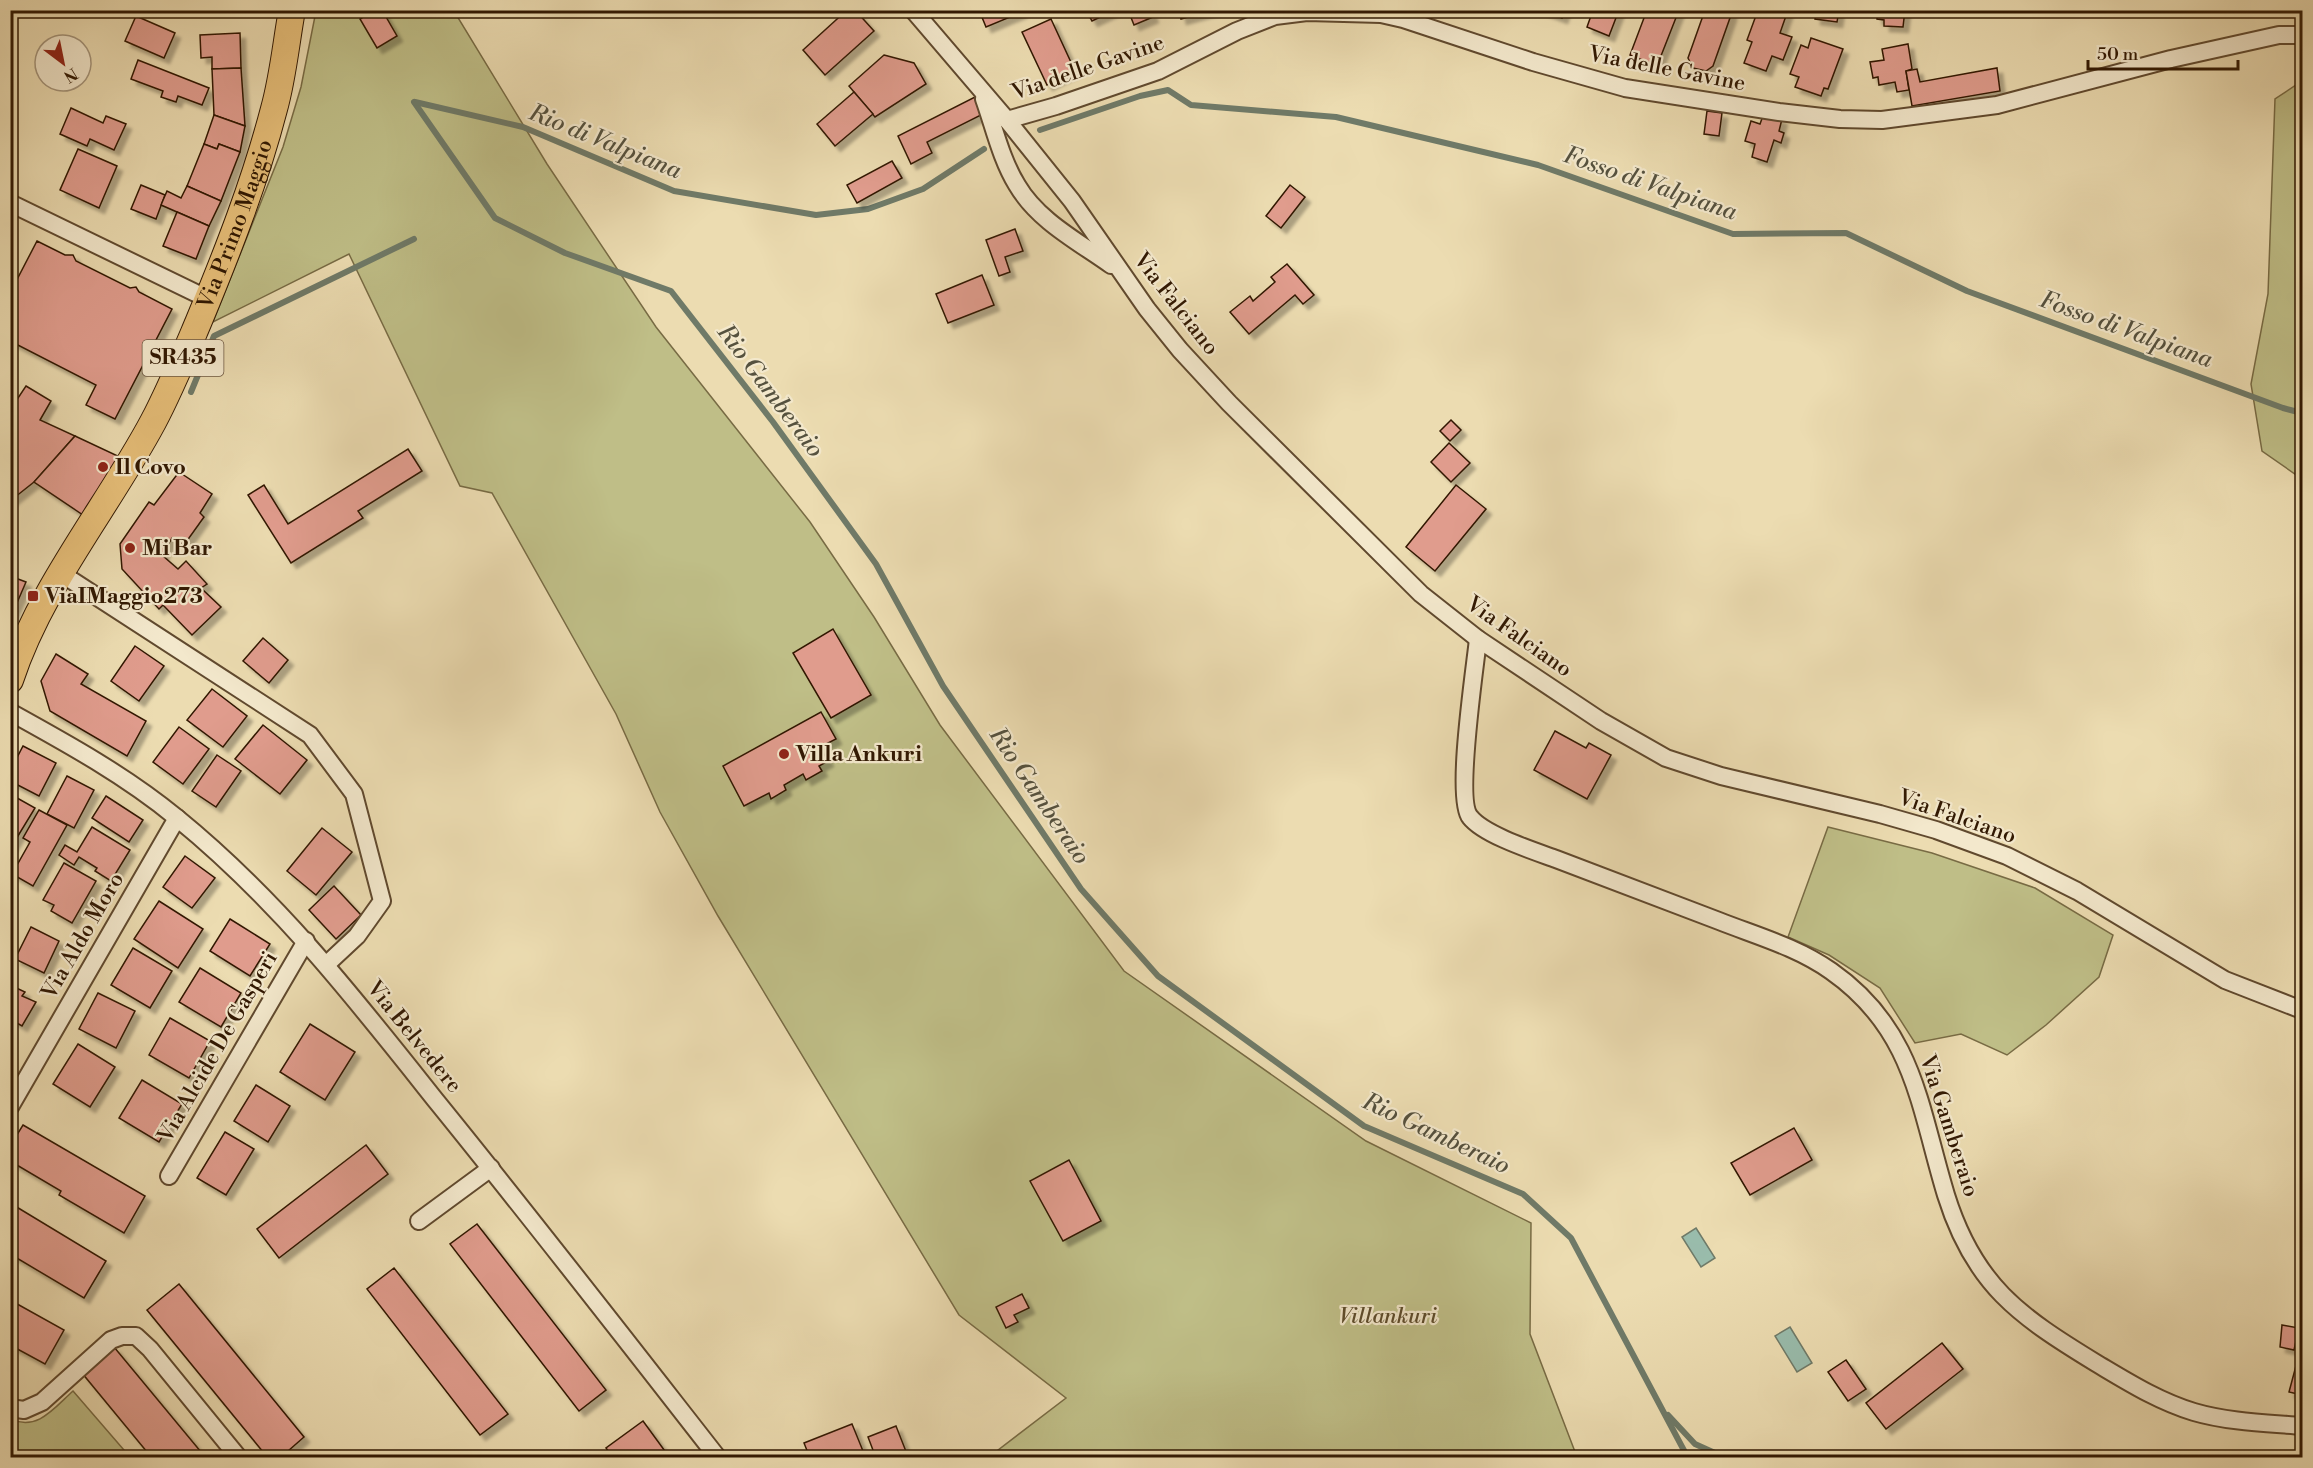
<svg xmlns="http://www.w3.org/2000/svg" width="2313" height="1468" viewBox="0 0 2313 1468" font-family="'Libre Bodoni',serif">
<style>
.green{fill:#bfbe87;stroke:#786b44;stroke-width:1.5}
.water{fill:#99bcac;stroke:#6f7a68;stroke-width:1.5}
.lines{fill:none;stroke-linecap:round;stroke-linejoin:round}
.stream{stroke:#6f7a68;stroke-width:6}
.building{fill:#e09c8d;stroke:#311802;stroke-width:1.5;filter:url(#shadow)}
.minor-casing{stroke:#60492e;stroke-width:20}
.primary-casing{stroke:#311802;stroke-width:28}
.minor{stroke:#f3e8cc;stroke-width:16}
.primary{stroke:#e6be78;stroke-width:26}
.poi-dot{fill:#8f2418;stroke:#f3e8cc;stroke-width:2}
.labels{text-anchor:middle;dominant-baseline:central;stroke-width:4.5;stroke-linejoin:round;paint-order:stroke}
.shield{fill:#f3e8cc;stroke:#6b563f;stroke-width:1.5}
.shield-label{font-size:21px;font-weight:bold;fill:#311802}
.street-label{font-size:22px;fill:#311802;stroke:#f3e8cc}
.poi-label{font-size:22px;font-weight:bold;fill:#311802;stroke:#f3e8cc;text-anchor:start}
.park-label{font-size:22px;font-style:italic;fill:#5c4a2a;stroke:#f3e8cc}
.water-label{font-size:24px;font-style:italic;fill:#55513e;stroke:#f3e8cc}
</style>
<defs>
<filter id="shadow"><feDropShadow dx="5.5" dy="5.5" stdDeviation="1.5" flood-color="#0004"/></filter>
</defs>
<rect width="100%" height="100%" fill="#ecdcb1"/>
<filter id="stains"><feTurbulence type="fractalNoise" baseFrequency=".00333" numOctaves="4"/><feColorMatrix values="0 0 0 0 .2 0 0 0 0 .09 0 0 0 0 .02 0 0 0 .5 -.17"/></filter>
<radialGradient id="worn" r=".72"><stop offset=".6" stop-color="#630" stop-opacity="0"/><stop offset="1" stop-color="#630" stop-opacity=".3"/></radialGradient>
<g class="green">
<path d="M316 11H454L547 164 656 327 810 522 874 617 940 725 1124 971 1366 1141 1531 1223 1530 1334 1577 1457H989L1066 1398 959 1315 718 916 660 812 616 714 492 493 460 486 349 254 213 322 283 147 301 87Z"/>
<path d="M2302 81V479L2262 451 2251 384 2268 294 2275 99Z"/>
<path d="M1828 827 1932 853 2035 888 2113 935 2099 977 2046 1025 2007 1055 1961 1034 1915 1043 1880 988 1829 955 1788 937Z"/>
<path d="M73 1391 130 1457H11V1419C37 1432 55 1407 73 1391Z"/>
</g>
<g class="water">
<path d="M1696 1228 1715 1258 1701 1267 1682 1237Z"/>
<path d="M1790 1327 1812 1363 1797 1372 1775 1336Z"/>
</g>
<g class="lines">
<g class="stream">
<path d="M414 102 495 218 565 253 671 291 773 422 876 564 943 686 1081 889 1158 976 1364 1126 1523 1194 1571 1238 1688 1458"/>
<path d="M415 102 523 127 674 191 816 215 868 209 923 189 984 149"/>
<path d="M1040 130 1140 96 1168 90 1191 105 1336 117 1538 165 1733 234 1846 233 1967 291 2283 408 2302 413"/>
<path d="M191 392 214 336 414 239"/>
<path d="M1668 1415 1695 1444 1726 1458"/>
</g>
</g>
<g class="building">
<path d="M375 10H382L397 36 377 48 360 19Z"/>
<path d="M847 10H855L874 31 825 75 803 50Z"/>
<path d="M979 10H1021L1022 12 986 27Z"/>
<path d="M1086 10H1115L1092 21Z"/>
<path d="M1128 10H1150L1153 17 1134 25Z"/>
<path d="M1179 10H1214L1181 19Z"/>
<path d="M1541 10H1565L1562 18Z"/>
<path d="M1593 10H1619L1609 36 1587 27Z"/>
<path d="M1647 10H1679L1657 66 1630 55Z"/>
<path d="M1705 10H1731V15L1713 66 1706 71 1693 68 1688 58Z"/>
<path d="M1758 10H1788L1780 33 1792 37 1783 60 1772 56 1766 71 1744 63 1752 42 1747 40Z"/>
<path d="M1816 10H1839L1837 22 1815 19Z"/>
<path d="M1905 10 1903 27 1884 26V20L1877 19V10Z"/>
<path d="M136 16 175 33 164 58 125 41Z"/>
<path d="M1051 19 1075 71 1047 85 1022 32Z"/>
<path d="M240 33 241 68 212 69V57L201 58 200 35Z"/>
<path d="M1811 38 1843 49 1828 89 1824 88 1821 96 1795 87 1799 77 1790 74 1801 45 1808 48Z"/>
<path d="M1908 44 1912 69 1906 71 1909 90 1897 92 1895 82 1879 85 1878 77 1873 78 1870 62 1884 60 1882 49Z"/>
<path d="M884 55 914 63 926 84 875 117 849 86Z"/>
<path d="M138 60 209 88 202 105 178 96 176 102 161 97 163 91 131 79Z"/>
<path d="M241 68 245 126 214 115 212 69Z"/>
<path d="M1997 68 2000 91 1912 106 1906 71 1917 69 1920 82Z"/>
<path d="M854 92 873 114 835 146 817 124Z"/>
<path d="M975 97 983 114 927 142 932 153 911 164 898 136Z"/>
<path d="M71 108 103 123 106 116 126 124 114 150 90 139 87 146 60 134Z"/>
<path d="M1707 111 1722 113 1719 136 1704 134Z"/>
<path d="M1764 113 1782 119 1779 131 1784 133 1781 143 1774 140 1767 162 1752 157 1755 144 1745 141 1751 121 1760 124Z"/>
<path d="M214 115 245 126 240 152 219 144 217 149 204 144Z"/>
<path d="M204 144 217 149 219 144 240 152 221 201 187 186Z"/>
<path d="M78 149 117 166 99 208 60 190Z"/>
<path d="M892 161 902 178 857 203 847 185Z"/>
<path d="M141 185 165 195 156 219 131 209Z"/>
<path d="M1290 185 1305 197 1281 228 1266 216Z"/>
<path d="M187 186 221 201 209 226 161 205 167 191 181 198Z"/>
<path d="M177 212 209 226 196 259 163 246Z"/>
<path d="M1015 229 1023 251 1005 257 1010 272 999 276 986 240Z"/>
<path d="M37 241 65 255H73L76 261 130 288 136 287 139 292 172 309 115 419 86 405 96 385 10 341V293Z"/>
<path d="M1287 264 1314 295 1303 304 1295 295 1249 334 1230 312 1250 296 1253 301 1275 282 1271 277Z"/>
<path d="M982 275 994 305 948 323 936 294Z"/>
<path d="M26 386 51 401 40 420 75 436 34 482 10 501V410Z"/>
<path d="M1451 420 1461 430 1450 441 1440 431Z"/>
<path d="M75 436 122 458 83 515 34 482Z"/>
<path d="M1449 443 1470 463 1451 482 1431 462Z"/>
<path d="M408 449 422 471 358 511 363 518 291 563 248 495 264 485 288 524Z"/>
<path d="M179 472 212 494 200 513 204 517 184 545 172 538 162 555 178 569 186 561 207 584 201 588 221 607 192 635 163 605 159 609 122 569 120 544 149 502 154 505Z"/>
<path d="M1456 485 1486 509 1435 571 1406 547Z"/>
<path d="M10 576 26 582 10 619Z"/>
<path d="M833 629 871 695 831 718 793 653Z"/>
<path d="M263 638 288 660 269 683 243 661Z"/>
<path d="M135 646 164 666 139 701 111 681Z"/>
<path d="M56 654 88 674 81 684 146 721 127 756 50 711 41 681Z"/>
<path d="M212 689 247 716 223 747 187 720Z"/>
<path d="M821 712 836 739 820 747 828 761 819 766 822 771 806 780 803 774 784 785 786 790 771 799 769 793 744 806 723 766Z"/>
<path d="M263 725 307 760 280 794 235 759Z"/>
<path d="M179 727 209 749 183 784 153 762Z"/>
<path d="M1555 731 1586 748 1589 743 1611 755 1587 799 1534 770Z"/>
<path d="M23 746 56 763 39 796 10 781V771Z"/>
<path d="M217 755 241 771 216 807 192 791Z"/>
<path d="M67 776 94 790 74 828 47 814Z"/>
<path d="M10 794 35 808 10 849Z"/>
<path d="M106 796 143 820 129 842 92 818Z"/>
<path d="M39 810 67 825 33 886 12 874 30 842 23 838Z"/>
<path d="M92 827 130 850 111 881 95 871 97 868 79 857 74 865 59 855 65 845 77 852Z"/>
<path d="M322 828 352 852 316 895 287 871Z"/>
<path d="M185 856 215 878 192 908 163 887Z"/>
<path d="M64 863 96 881 72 923 51 911 54 905 43 900Z"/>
<path d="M334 886 361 915 336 939 309 910Z"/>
<path d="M159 901 203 929 178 968 134 939Z"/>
<path d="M230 919 270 944 250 976 210 951Z"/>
<path d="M31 927 59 941 44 973 15 959Z"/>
<path d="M133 948 172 971 150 1008 111 985Z"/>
<path d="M200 968 241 993 221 1027 179 1002Z"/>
<path d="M10 985 25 992 22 996 36 1002 22 1026 10 1019Z"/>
<path d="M98 993 135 1011 116 1048 79 1029Z"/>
<path d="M170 1018 210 1041 189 1078 149 1055Z"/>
<path d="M310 1024 355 1052 325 1100 280 1072Z"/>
<path d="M78 1044 115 1067 90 1107 53 1084Z"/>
<path d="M142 1080 182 1104 159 1142 119 1118Z"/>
<path d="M256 1085 290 1106 268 1142 234 1121Z"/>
<path d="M23 1125 145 1196 124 1233 59 1195 61 1191 10 1161V1146Z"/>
<path d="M1794 1128 1812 1160 1750 1195 1731 1163Z"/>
<path d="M225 1132 254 1149 226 1195 197 1178Z"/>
<path d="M366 1145 388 1174 279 1258 257 1229Z"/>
<path d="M1069 1160 1101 1221 1063 1241 1030 1181Z"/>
<path d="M10 1203 106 1261 84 1298 10 1254Z"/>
<path d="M477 1224 606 1390 579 1411 450 1244Z"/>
<path d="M394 1268 508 1414 480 1435 367 1289Z"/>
<path d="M179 1284 304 1437 280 1458H268L147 1310Z"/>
<path d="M1022 1294 1029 1308 1014 1315 1018 1322 1006 1328 996 1307Z"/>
<path d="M10 1300 64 1330 45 1364 10 1345Z"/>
<path d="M2282 1325 2299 1328 2294 1350 2280 1347Z"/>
<path d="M1942 1343 1963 1369 1886 1429 1866 1403Z"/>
<path d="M114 1347 206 1458H152L82 1373Z"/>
<path d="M2301 1347H2302V1395L2289 1392Z"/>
<path d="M1846 1360 1866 1389 1848 1401 1828 1372Z"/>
<path d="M643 1421 670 1458H613L606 1448Z"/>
<path d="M852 1424 863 1451 848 1458H810L804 1443Z"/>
<path d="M896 1426 907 1454 897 1458H876L868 1437Z"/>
</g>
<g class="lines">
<g class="minor-casing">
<g id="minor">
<path d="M913 10 1007 120 1072 201 1147 309 1180 350 1229 403 1421 594 1478 639 1601 721 1666 758 1721 776 1880 814 1936 830 2007 856 2077 891 2225 980 2302 1010"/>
<path d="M984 99C994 127 1001 159 1017 185 1038 221 1079 242 1111 265"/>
<path d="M1007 120 1056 106 1158 71 1237 31 1275 16 1307 12 1381 14 1403 19 1533 62 1625 88 1779 112 1840 119 1882 120 1997 105 2171 59 2279 35H2302"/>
<path d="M10 203 208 299"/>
<path d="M62 574 310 735 354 794 382 901 357 936 327 964"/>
<path d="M1478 639C1475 668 1455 799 1470 817 1484 835 1534 851 1556 859 1611 880 1665 901 1719 921 1757 936 1797 947 1831 971 1914 1029 1919 1106 1946 1195 1974 1285 2019 1316 2096 1363 2128 1382 2158 1401 2194 1412 2228 1422 2267 1423 2302 1426"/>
<path d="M10 712C68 744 126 776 177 818 279 901 356 1000 437 1102 532 1219 625 1339 718 1458"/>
<path d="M10 1107 177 818"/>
<path d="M169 1176 306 941"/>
<path d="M419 1221 491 1168"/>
<path d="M10 1408 24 1410 42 1402 111 1340 122 1336H136L150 1349 239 1458"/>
</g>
</g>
<g class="primary-casing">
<g id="primary">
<path id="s1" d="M10 680C41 586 107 508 153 422 170 390 184 356 198 323 227 253 255 182 274 109 283 77 286 43 292 10"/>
</g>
</g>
<use href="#minor" class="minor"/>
<use href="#primary" class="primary"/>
</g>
<g class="poi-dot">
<circle cx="103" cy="467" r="6"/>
<circle cx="130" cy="548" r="6"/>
<rect x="27" y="590" width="12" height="12" rx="3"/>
<circle cx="784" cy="754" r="6"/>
</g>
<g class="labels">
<rect class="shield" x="142.5" y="340" width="81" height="36" rx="4.5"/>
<g class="shield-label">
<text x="183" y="358">SR435</text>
</g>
<g class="street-label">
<text transform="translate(1088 68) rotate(-19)">Via delle Gavine</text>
<text transform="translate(1667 69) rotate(11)">Via delle Gavine</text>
<text stroke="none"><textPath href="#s1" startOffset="510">Via Primo Maggio</textPath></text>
<text transform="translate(1176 304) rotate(52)">Via Falciano</text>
<text transform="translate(1519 637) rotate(35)">Via Falciano</text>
<text transform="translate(1957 817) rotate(19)">Via Falciano</text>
<text transform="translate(83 936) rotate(-60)">Via Aldo Moro</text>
<text transform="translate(414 1037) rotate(51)">Via Belvedere</text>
<text transform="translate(218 1047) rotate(-60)">Via Alcide De Gasperi</text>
<text transform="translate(1949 1126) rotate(72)">Via Gamberaio</text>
</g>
<g class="poi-label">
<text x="115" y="467">Il Covo</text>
<text x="142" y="548">Mi Bar</text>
<text x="45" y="596">ViaIMaggio273</text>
<text x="796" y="754">Villa Ankuri</text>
</g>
<g class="park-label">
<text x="1388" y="1316">Villankuri</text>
</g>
<g class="water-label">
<text transform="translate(605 142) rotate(22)">Rio di Valpiana</text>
<text transform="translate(1650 184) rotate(19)">Fosso di Valpiana</text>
<text transform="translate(2126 330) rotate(20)">Fosso di Valpiana</text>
<text transform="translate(770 391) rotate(53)">Rio Gamberaio</text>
<text transform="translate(1039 796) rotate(56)">Rio Gamberaio</text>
<text transform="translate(1436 1134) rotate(25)">Rio Gamberaio</text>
</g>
</g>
<rect width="2313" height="1468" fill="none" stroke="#ecdcb1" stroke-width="36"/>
<rect x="12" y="12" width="2289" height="1444" fill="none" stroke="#311802" stroke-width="3"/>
<rect x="18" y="18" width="2277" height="1432" fill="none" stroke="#311802" stroke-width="1.5"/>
<g transform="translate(63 63) rotate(148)"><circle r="28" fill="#f3e8cc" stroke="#a5957b" stroke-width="1.5"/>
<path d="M0-4.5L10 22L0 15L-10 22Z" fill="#8f2418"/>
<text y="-9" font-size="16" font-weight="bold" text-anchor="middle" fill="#311802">N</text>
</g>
<path d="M2088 60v9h150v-9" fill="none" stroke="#311802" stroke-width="3"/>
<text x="2097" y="60" font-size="18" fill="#311802" stroke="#f3e8cc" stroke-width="4.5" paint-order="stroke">50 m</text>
<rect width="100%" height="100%" filter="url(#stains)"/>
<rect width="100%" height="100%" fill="url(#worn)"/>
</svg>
